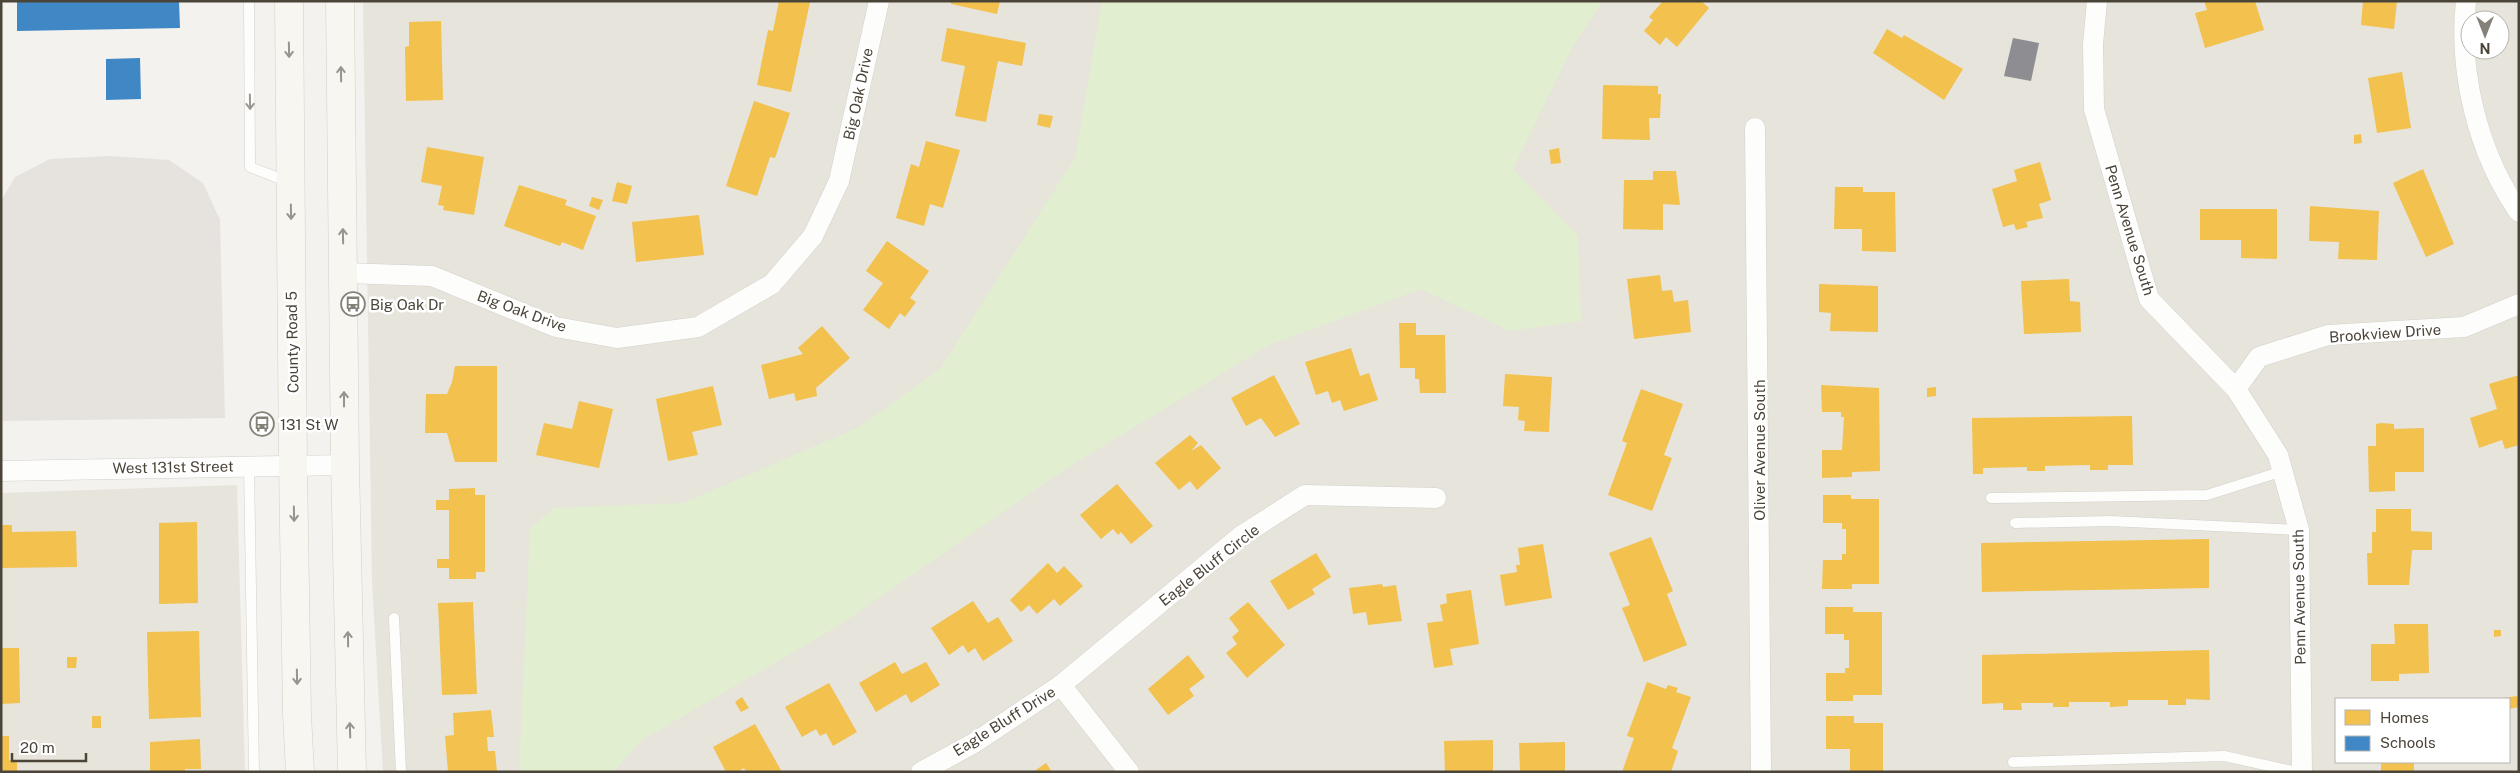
<svg xmlns="http://www.w3.org/2000/svg" width="2520" height="773" viewBox="0 0 2520 773" font-family="'Public Sans',sans-serif">
<style>
.residential{fill:#e7e4dc;fill-rule:evenodd}
.green{fill:#e1eecf}
.parking{fill:#e6e3df}
.homes{fill:#f2c14e}
.schools{fill:#3f88c5}
.industry{fill:#8d8d92}
.lines{fill:none;stroke-linecap:round;stroke-linejoin:round}
.service-casing{stroke:#d2d0cb;stroke-width:11}
.minor-casing{stroke:#d2d0cb;stroke-width:21}
.secondary-casing{stroke:#d3cfc5;stroke-width:29}
.service{stroke:#fdfdfc;stroke-width:10}
.minor{stroke:#fdfdfc;stroke-width:20}
.secondary{stroke:#f7f6f1;stroke-width:28}
.oneway{stroke:#98948c}
.oneway2{stroke:#9b9791}
.labels{text-anchor:middle;dominant-baseline:central;stroke-width:5;stroke-linejoin:round;paint-order:stroke}
.street-label{font-size:15px;fill:#4b4439;stroke:#fff}
.poi-label{font-size:15px;fill:#4b4439;stroke:#fff;text-anchor:start}
</style>
<rect width="100%" height="100%" fill="#f4f2ee"/>
<g class="residential">
<path d="M363 1H2519V772H383L372 583ZM2470 20H2500V50H2470ZM2336 699H2509V762H2336Z"/>
<path d="M237 485 245 772H1V493Z"/>
</g>
<path class="green" d="M1102 1H1603L1573 46 1513 169 1578 236 1581 321 1510 331 1421 289 1269 345 1064 470 838 626 642 740 613 772H519L530 529 553 508 683 503 859 427 940 369 1075 158Z"/>
<path class="parking" d="M110 156 169 160 203 183 220 220 225 418 3 421 1 201 15 177 50 159Z"/>
<g class="homes">
<path d="M779 1 810 2 791 92 757 85 768 30 773 31Z"/>
<path d="M951 1H1000L997 14 951 4Z"/>
<path d="M1663 1H1701L1709 8 1677 47 1666 37 1660 45 1644 31 1653 20 1649 17Z"/>
<path d="M2204 1H2255L2264 30 2205 48 2195 13 2207 10Z"/>
<path d="M2363 1H2397L2394 29 2361 25Z"/>
<path d="M441 21 443 100 406 101 405 47 409 46V22Z"/>
<path d="M947 28 1026 43 1022 66 998 61 986 122 955 116 965 66 941 61Z"/>
<path d="M1887 29 1902 38 1904 35 1963 69 1944 100 1873 53Z"/>
<path d="M2402 72 2411 128 2377 133 2368 78Z"/>
<path d="M1603 85 1658 86V94H1661L1660 118H1649L1650 140 1602 139Z"/>
<path d="M754 101 790 113 775 158 770 157 757 196 726 186Z"/>
<path d="M1039 114 1053 116 1050 128 1037 125Z"/>
<path d="M2361 134 2362 143 2354 144V135Z"/>
<path d="M926 141 960 150 943 208 930 204 924 226 896 218 911 164 919 167Z"/>
<path d="M427 147 484 157 474 215 443 210 444 206 438 205 442 186 421 182Z"/>
<path d="M1559 148 1561 163 1551 164 1549 150Z"/>
<path d="M2040 162 2051 200 2039 204 2043 218 2026 222 2028 227 2016 230 2014 224 2003 227 1992 189 2017 181 2014 170Z"/>
<path d="M2423 169 2454 244 2426 257 2393 183Z"/>
<path d="M1653 171H1676L1680 205 1663 204V230L1623 229 1624 180H1653Z"/>
<path d="M617 182 632 186 627 204 612 201Z"/>
<path d="M519 185 567 200 565 205 596 216 583 250 562 242 560 246 504 226Z"/>
<path d="M1835 187H1863V192H1895L1896 252 1862 251V229H1834Z"/>
<path d="M592 197 603 200 599 210 589 206Z"/>
<path d="M2310 206 2379 211 2377 260 2338 259 2339 242 2309 241Z"/>
<path d="M2200 209H2277V259L2241 258V240H2200Z"/>
<path d="M699 215 704 255 636 262 632 222Z"/>
<path d="M887 241 929 271 910 298 916 302 905 317 900 313 889 329 863 310 883 283 866 271Z"/>
<path d="M1660 275 1662 291 1672 290 1674 302 1688 300 1691 332 1634 339 1627 279Z"/>
<path d="M2069 279 2070 301 2080 302 2081 332 2024 334 2021 281Z"/>
<path d="M1819 284 1878 286V332L1830 331 1831 313 1819 312Z"/>
<path d="M1399 323H1416V335H1445L1446 393H1420L1419 379H1415V368H1400Z"/>
<path d="M822 326 850 358 816 388 817 396 796 401 794 393 769 399 761 365 803 354 798 348Z"/>
<path d="M1351 348 1360 376 1369 373 1378 400 1344 411 1340 400 1332 403 1328 391 1316 395 1305 362Z"/>
<path d="M455 366H497V462H455L447 433H425L426 394H447L452 382Z"/>
<path d="M1505 374 1552 377 1549 432 1524 431 1525 421 1518 420 1519 407 1503 406Z"/>
<path d="M1274 375 1300 424 1275 437 1261 418 1246 426 1231 398Z"/>
<path d="M2519 375V445L2505 449 2502 440 2479 448 2470 418 2497 409 2489 384Z"/>
<path d="M1821 385 1879 388 1880 471 1852 472V477L1822 478V450H1842L1844 417H1841V412H1822Z"/>
<path d="M713 386 722 425 692 432 698 455 668 461 656 399Z"/>
<path d="M1936 387V396L1927 397V388Z"/>
<path d="M1641 389 1683 404 1664 455 1672 458 1652 511 1608 495 1627 443 1622 441Z"/>
<path d="M579 401 613 409 599 468 536 455 544 423 572 429Z"/>
<path d="M2132 416 2133 465H2108V470H2090V465L2045 466V471H2027V467L1983 468V474H1973L1972 418Z"/>
<path d="M2381 423 2394 424V429L2424 428V472H2395V491L2369 492 2368 446H2376V424Z"/>
<path d="M1190 435 1198 443 1191 451 1201 445 1221 468 1197 490 1190 481 1179 490 1155 463Z"/>
<path d="M1117 484 1153 526 1131 544 1121 532 1118 535 1113 529 1101 539 1080 515Z"/>
<path d="M475 488V495H485V572H476V579H449V568H437V559H449V510H436V500H449V489Z"/>
<path d="M1823 495H1851V499H1879V584H1852V589H1822L1823 560H1842V554H1846V529H1842V523H1823Z"/>
<path d="M2376 509H2411V531L2432 532V550H2412L2409 585H2368L2367 553H2372V532H2376Z"/>
<path d="M197 522 198 603 159 604V523Z"/>
<path d="M1 525H12V532L76 531 77 567 1 568Z"/>
<path d="M1651 537 1673 591 1667 594 1687 645 1644 662 1622 608 1630 605 1609 553Z"/>
<path d="M2209 539V588L1982 592 1981 543Z"/>
<path d="M1543 544 1552 598 1505 606 1500 575 1517 572 1516 565H1520L1518 548Z"/>
<path d="M1316 553 1331 577 1312 589 1315 594 1288 610 1270 581Z"/>
<path d="M1048 563 1057 573 1064 566 1083 586 1060 606 1054 599 1037 614 1029 605 1021 612 1010 600Z"/>
<path d="M1382 584 1383 587 1396 585 1402 621 1368 625 1366 612 1353 614 1349 588Z"/>
<path d="M1471 590 1479 644 1450 649 1453 665 1434 668 1427 623 1443 621 1440 605 1447 603 1446 594Z"/>
<path d="M973 601 988 623 998 617 1013 641 983 661 975 648 968 653 963 645 949 655 931 628Z"/>
<path d="M473 602 477 694 442 695 438 603Z"/>
<path d="M1248 602 1285 645 1247 678 1226 653 1237 644 1232 637 1239 631 1229 618Z"/>
<path d="M1825 607H1853V612H1882V695H1853V701H1826V673H1845V668H1849V640H1844V634H1825Z"/>
<path d="M2394 624H2428L2429 673 2399 674V681H2371V644H2395Z"/>
<path d="M2494 630H2501V636L2494 637Z"/>
<path d="M199 631 201 717 149 719 147 632Z"/>
<path d="M1 648H19L20 703 1 704Z"/>
<path d="M2209 650 2210 700 2186 699V705H2168V700H2128V706L2110 707V702H2069V707H2053V703H2021L2022 710H2003V703L1982 704V655Z"/>
<path d="M1188 655 1205 677 1189 689 1194 696 1168 715 1148 689Z"/>
<path d="M67 657H77L76 668H67Z"/>
<path d="M895 662 902 674 926 662 940 685 911 703 906 694 876 712 859 683Z"/>
<path d="M1647 682 1666 689 1668 685 1678 688 1676 692 1691 697 1672 748 1678 751 1671 772H1622L1634 738 1627 736Z"/>
<path d="M829 683 857 732 833 746 826 733 820 736 816 729 802 737 785 707Z"/>
<path d="M2517 696 2519 707 2509 709V699L2504 698Z"/>
<path d="M742 697 749 708 741 712 735 702Z"/>
<path d="M491 710 494 737H487L488 751H495L497 772H448L445 736 454 735 453 713Z"/>
<rect x="92" y="716" width="9" height="12"/>
<path d="M1826 716H1854V723H1883V772H1850V749H1826Z"/>
<path d="M755 724 782 772H746L744 768 737 772H726L713 747Z"/>
<path d="M1 736H9V760H17V772H1Z"/>
<path d="M200 739 201 769H185V772H150V742Z"/>
<path d="M1493 740V772H1445L1444 741Z"/>
<path d="M1565 742V772H1520L1519 743Z"/>
<rect x="2381" y="762" width="33" height="9"/>
<path d="M1046 763 1052 772H1033Z"/>
</g>
<g class="schools">
<path d="M17 1H179L180 28 17 31Z"/>
<path d="M140 58 141 99 106 100V59Z"/>
</g>
<path class="industry" d="M2013 38 2039 43 2031 81 2004 76Z"/>
<g class="lines">
<g class="service-casing">
<g id="service">
<path d="M249 1 250 167 289 182"/>
<path d="M249 466 254 772"/>
<path d="M1991 498 2207 495 2283 471"/>
<path d="M2015 523 2110 521 2299 530"/>
<path d="M394 618 401 772"/>
<path d="M2013 762 2224 756 2297 772"/>
</g>
</g>
<g class="minor-casing">
<g id="minor">
<path d="M2097 1 2093 44 2094 109 2149 299 2236 389 2278 455 2299 530 2302 772"/>
<path d="M2466 1C2458 72 2478 153 2519 212"/>
<path d="M1755 128 1761 772"/>
<path d="M344 273 432 276 556 327 617 338 698 327 772 284 813 236 839 181 879 1"/>
<path d="M2236 389 2259 357 2328 335 2464 327 2519 304"/>
<path d="M1 471 345 465"/>
<path d="M1061 685 1129 772"/>
<path d="M921 772 974 743 1061 685 1241 536 1305 495 1436 498"/>
</g>
</g>
<g class="secondary-casing">
<g id="secondary">
<path d="M289 1 293 466 297 714 300 772"/>
<path d="M340 1 345 465 352 772"/>
</g>
</g>
<use href="#service" class="service"/>
<use href="#minor" class="minor"/>
<use href="#secondary" class="secondary"/>
</g>
<defs><path id="oneway-shaft" d="M-6 0H5M1.5-3L5.5 0L1.5 3" fill="none" stroke-width="1.6" stroke-linecap="round" stroke-linejoin="round" transform="scale(1.25)"/></defs>
<g class="oneway">
<use href="#oneway-shaft" transform="translate(289 50) rotate(89)"/>
<use href="#oneway-shaft" transform="translate(341 74) rotate(-91)"/>
<use href="#oneway-shaft" transform="translate(291 212) rotate(89)"/>
<use href="#oneway-shaft" transform="translate(343 236) rotate(-91)"/>
<use href="#oneway-shaft" transform="translate(344 399) rotate(-90)"/>
<use href="#oneway-shaft" transform="translate(294 514) rotate(89)"/>
<use href="#oneway-shaft" transform="translate(348 639) rotate(-91)"/>
<use href="#oneway-shaft" transform="translate(297 677) rotate(89)"/>
<use href="#oneway-shaft" transform="translate(350 730) rotate(-92)"/>
</g>
<use class="oneway2" href="#oneway-shaft" transform="translate(250 102) rotate(89)"/>
<defs>
<g id="bus-ring" transform="scale(1.25)"><circle r="9.5" fill="#fff" stroke="#868178" stroke-width="1.5"/><path d="M-5-6H5V4H4V6H2V4H-2V6H-4V4H-5ZM-3.5-4V0h7V-4ZM-3.5 1.2v1.5H-2V1.2ZM2 1.2v1.5H3.5V1.2Z" fill="#868178"/></g>
</defs>
<g fill-rule="evenodd">
<use href="#bus-ring" x="353" y="304"/>
<use href="#bus-ring" x="262" y="424"/>
</g>
<g class="labels">
<g class="street-label">
<text transform="translate(858 94) rotate(-78)">Big Oak Drive</text>
<text transform="translate(2130 230) rotate(73)">Penn Avenue South</text>
<text transform="translate(522 311) rotate(20)">Big Oak Drive</text>
<text transform="translate(2385 333) rotate(-4)">Brookview Drive</text>
<text transform="translate(292 342) rotate(-91)">County Road 5</text>
<text transform="translate(1759 450) rotate(-90)">Oliver Avenue South</text>
<text transform="translate(173 467) rotate(-1)">West 131st Street</text>
<text transform="translate(1209 565) rotate(-38)">Eagle Bluff Circle</text>
<text transform="translate(2299 597) rotate(-91)">Penn Avenue South</text>
<text transform="translate(1004 721) rotate(-32)">Eagle Bluff Drive</text>
</g>
<g class="poi-label">
<text x="370" y="304">Big Oak Dr</text>
<text x="280" y="424">131 St W</text>
</g>
</g>
<rect width="2520" height="773" fill="none" stroke="#4b4439" stroke-width="5"/>
<rect x="2335" y="698" width="175" height="65" fill="#ffffff" stroke="#b7b4b0"/>
<rect x="2345" y="710" width="25" height="15" fill="#f2c14e" stroke="#b7b4b0"/>
<text x="2380" y="723" font-size="15" fill="#4b4439">Homes</text>
<rect x="2345" y="736" width="25" height="15" fill="#3f88c5" stroke="#b7b4b0"/>
<text x="2380" y="748" font-size="15" fill="#4b4439">Schools</text>
<g transform="translate(2485 35) rotate(180)"><circle r="24" fill="#ffffff" stroke="#b7b4b0"/>
<path d="M0-4L9 19L0 12L-9 19Z" fill="#868178"/>
<text y="-8" font-size="14" font-weight="bold" text-anchor="middle" fill="#4b4439">N</text>
</g>
<path d="M12 753v8h74v-8" fill="none" stroke="#4b4439" stroke-width="2.5"/>
<text x="20" y="753" font-size="15" fill="#4b4439" stroke="#ffffff" stroke-width="4" paint-order="stroke">20 m</text>
</svg>
